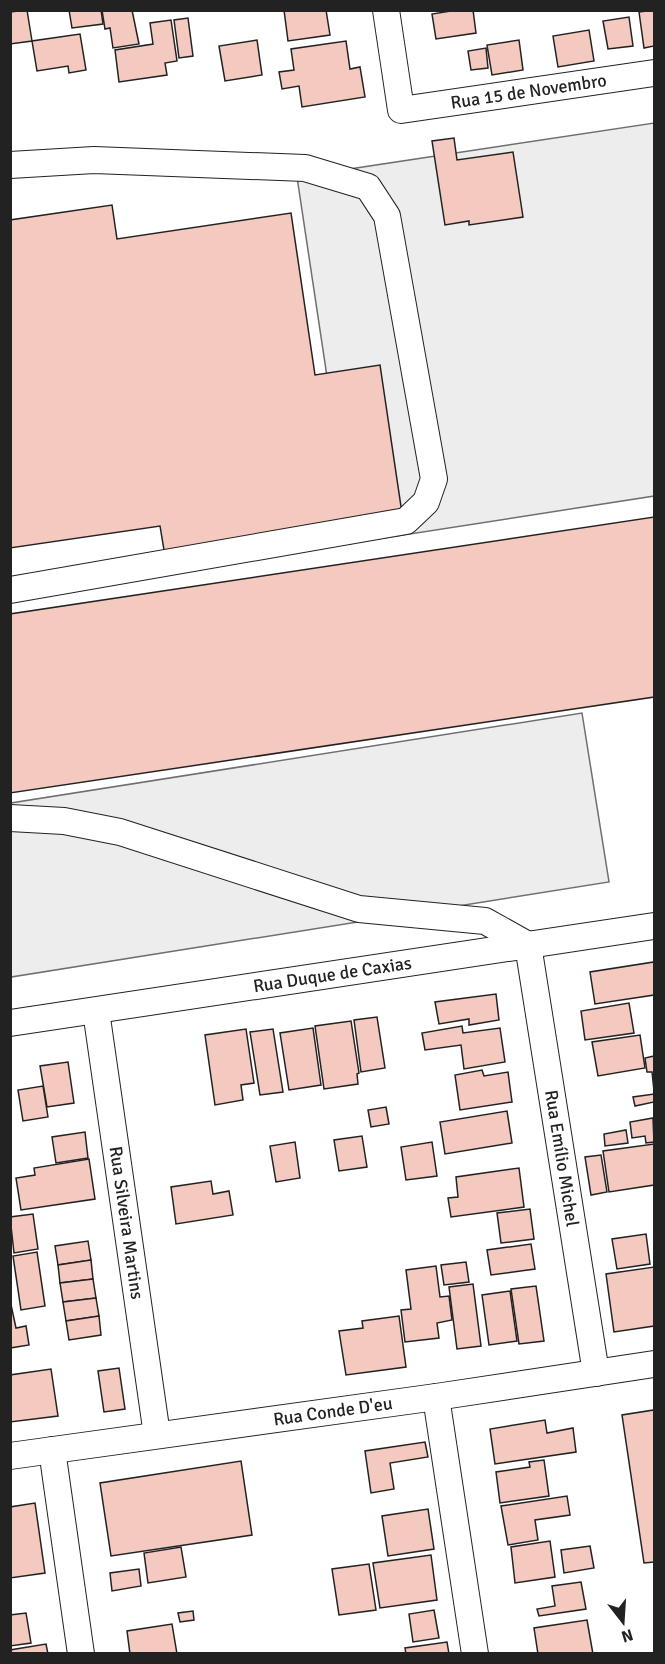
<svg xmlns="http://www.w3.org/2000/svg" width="665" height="1664" viewBox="0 0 665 1664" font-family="Signika,sans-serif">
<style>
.parking{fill:#ededed;stroke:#6f6f6f;stroke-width:1.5}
.building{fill:#f3c9c0;stroke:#222;stroke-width:1.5}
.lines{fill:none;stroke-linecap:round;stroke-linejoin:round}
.minor-casing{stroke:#222;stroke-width:28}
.minor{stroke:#fff;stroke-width:26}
.labels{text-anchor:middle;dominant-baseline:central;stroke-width:4.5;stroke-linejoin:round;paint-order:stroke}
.street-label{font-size:18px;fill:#222;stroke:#fff}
</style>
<rect width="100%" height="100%" fill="#fff"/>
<g class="parking">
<path d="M654 123V496L352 543 297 177Z"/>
<path d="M582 713 609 882 11 977V803Z"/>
</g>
<g class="building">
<path d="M27 10 32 41 10 44V12Z"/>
<path d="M69 10H101L103 24 72 28Z"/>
<path d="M102 10H132L139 44 113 48 110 28 105 29Z"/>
<path d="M284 10H326L330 35 288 41Z"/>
<path d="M457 10H473L476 33 436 39 432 14Z"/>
<path d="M654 10V46L644 48 639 12Z"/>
<path d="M629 17 633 46 608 49 603 21Z"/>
<path d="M188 18 193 56 179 58 174 20Z"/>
<path d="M171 20 177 61 165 63 167 75 119 82 115 50 153 44 150 23Z"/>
<path d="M589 30 594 61 558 67 553 36Z"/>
<path d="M80 34 86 70 69 73 68 66 37 71 32 41Z"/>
<path d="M257 40 262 75 225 81 219 46Z"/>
<path d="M519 40 523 70 492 75 487 45Z"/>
<path d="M346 41 350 69 360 67 365 97 302 107 299 86 282 89 279 72 294 70 291 49Z"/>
<path d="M486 48 488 68 471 70 468 51Z"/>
<path d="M454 138 457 160 513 152 523 217 469 225V221L445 225 432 141Z"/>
<path d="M112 205 117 239 291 213 315 375 380 365 403 520 165 556 160 526 10 548V220Z"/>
<path d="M654 517V697L10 793V614Z"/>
<path d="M654 962V995L595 1004 590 972Z"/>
<path d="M496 994 499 1020 469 1025V1019L439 1024 435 1002Z"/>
<path d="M629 1003 634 1033 585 1040 581 1011Z"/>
<path d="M377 1017 385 1068 361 1072 354 1020Z"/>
<path d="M351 1021 359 1073 357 1074 358 1084 324 1089 315 1026Z"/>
<path d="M462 1026 463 1033 500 1028 505 1062 464 1069 461 1045 425 1050 422 1033Z"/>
<path d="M313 1028 321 1085 289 1090 280 1033Z"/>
<path d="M246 1029 254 1083 241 1085 243 1100 215 1105 205 1035Z"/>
<path d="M273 1029 283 1092 260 1095 250 1032Z"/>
<path d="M640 1035 645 1068 598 1076 592 1042Z"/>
<path d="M654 1056V1091L652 1072H647L645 1058Z"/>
<path d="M68 1062 74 1103 47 1107 40 1066Z"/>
<path d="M482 1070 484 1076 508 1072 512 1102 460 1110 455 1075Z"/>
<path d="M43 1086 48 1117 23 1121 18 1090Z"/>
<path d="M654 1094V1102L635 1106 633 1097Z"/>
<path d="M386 1107 389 1124 371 1127 368 1110Z"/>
<path d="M507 1111 512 1143 445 1154 440 1122Z"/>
<path d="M653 1118 654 1142 646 1143 645 1136 632 1138 630 1122Z"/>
<path d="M626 1130 628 1143 605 1146 604 1134Z"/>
<path d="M85 1132 88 1158 56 1163 52 1137Z"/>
<path d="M362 1136 367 1167 339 1171 334 1140Z"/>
<path d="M295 1142 300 1178 276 1182 270 1146Z"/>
<path d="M432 1142 437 1176 406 1180 401 1147Z"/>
<path d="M654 1144V1185L609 1192 603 1151Z"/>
<path d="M601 1155 607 1192 591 1195 585 1157Z"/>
<path d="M89 1159 95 1199 21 1210 16 1178 35 1175 34 1168Z"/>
<path d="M519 1168 524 1207 451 1217 448 1198 458 1197 456 1177Z"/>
<path d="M211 1181 213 1194 229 1191 233 1215 176 1224 171 1187Z"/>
<path d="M530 1209 534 1239 501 1243 497 1213Z"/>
<path d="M33 1214 38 1249 14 1253 10 1217Z"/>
<path d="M646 1234 650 1264 617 1269 612 1239Z"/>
<path d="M88 1241 91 1260 58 1265 55 1246Z"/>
<path d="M531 1244 535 1269 491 1275 487 1250Z"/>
<path d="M37 1252 45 1306 21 1310 13 1256Z"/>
<path d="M91 1260 93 1279 60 1283 58 1265Z"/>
<path d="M466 1262 469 1282 444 1285 441 1265Z"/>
<path d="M436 1266 440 1297 449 1296 452 1320 437 1323 439 1338 405 1342 401 1310 411 1309 406 1270Z"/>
<path d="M654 1267V1326L614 1332 606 1274Z"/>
<path d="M93 1279 96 1298 63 1302 60 1283Z"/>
<path d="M473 1284 481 1346 457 1349 449 1287Z"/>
<path d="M536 1286 544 1341 519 1344 511 1289Z"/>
<path d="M510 1291 517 1341 489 1345 482 1295Z"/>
<path d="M96 1298 99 1316 66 1321 63 1302Z"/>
<path d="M10 1300 16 1328 26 1326 29 1345 10 1348Z"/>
<path d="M99 1316 101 1335 69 1340 66 1321Z"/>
<path d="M399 1316 406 1367 346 1375 339 1331 363 1328 362 1321Z"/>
<path d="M119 1368 125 1409 104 1412 98 1371Z"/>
<path d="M51 1369 58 1416 10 1422V1375Z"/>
<path d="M654 1410V1562L644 1563 622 1415Z"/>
<path d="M545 1420 547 1433 573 1428 576 1452 495 1464 490 1429Z"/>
<path d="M425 1442 428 1457 390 1463 394 1489 371 1493 365 1451Z"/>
<path d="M544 1460 549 1496 500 1503 496 1472 530 1467 529 1462Z"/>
<path d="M241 1461 252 1535 111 1556 100 1483Z"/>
<path d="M567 1496 570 1515 535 1520 538 1540 508 1545 501 1506Z"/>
<path d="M35 1503 45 1573 10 1578V1507Z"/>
<path d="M428 1509 434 1549 388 1556 382 1516Z"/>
<path d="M550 1541 555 1577 515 1583 511 1547Z"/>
<path d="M590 1546 594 1568 564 1573 561 1550Z"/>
<path d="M181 1547 186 1577 148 1583 144 1553Z"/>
<path d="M431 1555 437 1600 380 1608 373 1563Z"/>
<path d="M369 1564 376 1610 339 1615 332 1569Z"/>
<path d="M139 1569 141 1586 112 1591 110 1573Z"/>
<path d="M581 1582 586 1609 539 1616 537 1609 555 1606 552 1586Z"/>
<path d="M434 1610 439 1638 413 1642 409 1614Z"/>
<path d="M193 1611 194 1620 180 1622 178 1613Z"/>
<path d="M26 1613 31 1643 10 1646V1615Z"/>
<path d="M587 1620 593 1654H538L534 1628Z"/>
<path d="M172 1624 177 1654H130L127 1631Z"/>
<path d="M447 1642 449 1654H406L405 1648Z"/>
<path d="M46 1644 48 1654H10V1650Z"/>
</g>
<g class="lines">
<g class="minor-casing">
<g id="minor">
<path id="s1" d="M386 10 401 110 654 73"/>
<path d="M10 165 94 160 305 168 368 187 387 216 434 479 426 502 406 521 10 590"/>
<path id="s2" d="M10 818 64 821 120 832 359 909 485 921 528 945 596 1373"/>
<path id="s3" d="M96 1011 157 1435"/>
<path id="s4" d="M10 1023 654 926"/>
<path d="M436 1397 475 1654"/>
<path d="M52 1450 81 1654"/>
<path id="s5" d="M10 1456 436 1397 654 1364"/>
</g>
</g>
<use href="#minor" class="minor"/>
</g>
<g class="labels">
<g class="street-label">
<text stroke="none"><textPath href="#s1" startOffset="230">Rua 15 de Novembro</textPath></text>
<text stroke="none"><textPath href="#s4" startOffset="326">Rua Duque de Caxias</textPath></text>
<text stroke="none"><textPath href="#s2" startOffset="754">Rua Emílio Michel</textPath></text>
<text stroke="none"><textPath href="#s3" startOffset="214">Rua Silveira Martins</textPath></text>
<text stroke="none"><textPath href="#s5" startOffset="326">Rua Conde D'eu</textPath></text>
</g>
</g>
<rect width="665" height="1664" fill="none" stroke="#222222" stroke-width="24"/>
<g transform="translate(623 1622) rotate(163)" stroke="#ffffff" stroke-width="4.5" paint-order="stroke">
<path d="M0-4.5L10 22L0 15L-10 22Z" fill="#222222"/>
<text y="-9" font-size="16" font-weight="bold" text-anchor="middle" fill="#222222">N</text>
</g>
</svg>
